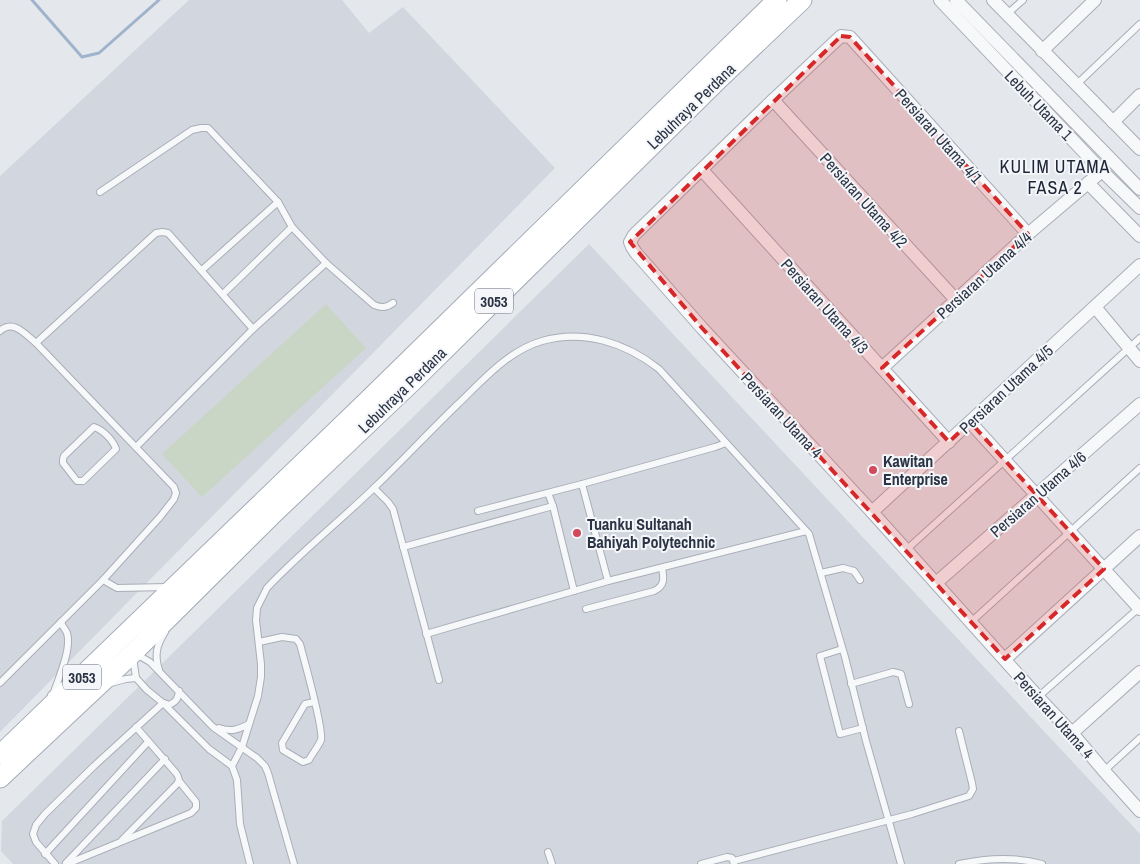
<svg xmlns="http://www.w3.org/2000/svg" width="1140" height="864" viewBox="0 0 1140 864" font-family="'Archivo Narrow',sans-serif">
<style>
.built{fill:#d2d6de}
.green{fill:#c9d6c5}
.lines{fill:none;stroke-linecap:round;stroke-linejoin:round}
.stream{stroke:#9fb4cc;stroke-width:3}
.lane-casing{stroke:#a9aeb7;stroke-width:8}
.street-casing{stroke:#a9aeb7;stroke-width:14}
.primary-casing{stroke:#a3abb8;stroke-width:21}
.lane{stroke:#f7f8fa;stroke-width:6}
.street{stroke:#f7f8fa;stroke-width:12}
.primary{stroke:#fff;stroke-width:19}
.marked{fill:#d62828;fill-opacity:0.2;stroke:#d62828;stroke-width:4;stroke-dasharray:10 6;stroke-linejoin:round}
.poi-dot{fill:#d1495b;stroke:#f4f6f9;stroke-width:2}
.labels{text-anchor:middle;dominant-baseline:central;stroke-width:4;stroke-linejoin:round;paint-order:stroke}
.shield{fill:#f4f6f9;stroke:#676e7b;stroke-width:1}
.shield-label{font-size:15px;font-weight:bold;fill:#2b3445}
.street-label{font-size:16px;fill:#2b3445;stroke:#f4f6f9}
.poi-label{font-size:16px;font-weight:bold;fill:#2b3445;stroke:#f4f6f9;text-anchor:start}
.neighbourhood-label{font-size:18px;letter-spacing:1px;fill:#1d2536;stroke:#f4f6f9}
</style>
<rect width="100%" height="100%" fill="#e4e7ec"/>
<g class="built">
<path d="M189 0H342L369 33 403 7 555 168 0 732V176Z"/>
<path d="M589 244 1140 834V864H13L1 851 2 821Z"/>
</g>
<path class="green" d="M326 304 366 348 202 497 162 454Z"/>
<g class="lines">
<path class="stream" d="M32 0 82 57 99 53 159 0"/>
<g class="lane-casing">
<g id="lane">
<path d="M1007 14 1023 0"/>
<path d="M1076 85 1140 24"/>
<path d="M100 192 192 130 201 128H208L278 202 292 227 326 263 374 305C382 308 386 308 393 303"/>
<path d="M202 270 278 202"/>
<path d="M223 294 292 227"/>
<path d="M0 331C13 319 25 334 36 343L174 487 176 493 174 499 160 517 103 580 0 683"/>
<path d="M36 343 156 233 162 232 168 233 253 329"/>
<path d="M94 427C103 430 113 440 116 449L83 481H77L63 463V459L64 456Z"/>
<path d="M136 447 253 329 326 263"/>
<path d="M582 484 608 581"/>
<path d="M374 488 388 502 393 509 439 680"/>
<path d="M548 493 553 506 574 591"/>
<path d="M478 511 582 484 715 447 726 443"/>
<path d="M403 547 553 506"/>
<path d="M906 550 1140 338"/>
<path d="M821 573 843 568 854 571 860 580"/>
<path d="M103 580 117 588 167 587"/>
<path d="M586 609 654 591C665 586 664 578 662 568"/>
<path d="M971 622 1140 468"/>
<path d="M426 634 608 581 806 531"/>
<path d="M259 642 282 637 296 639 300 644C304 660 324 729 321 740 318 747 312 754 309 760L303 762 283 750 282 743 305 704 314 702"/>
<path d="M842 649 820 656 840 734 863 728"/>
<path d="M136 654 150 662 213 727 257 758 265 766 268 773 294 864"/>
<path d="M133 657 136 678 147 690 163 703 209 749 232 766"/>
<path d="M159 670C154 654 157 645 165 632"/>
<path d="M111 683 126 679 136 678"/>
<path d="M851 684 893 672 901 674 909 704"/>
<path d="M51 695 54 692C59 677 72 648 67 633 65 629 62 626 61 622"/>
<path d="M1038 697 1140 607"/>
<path d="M164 703 169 705C176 702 178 699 179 691"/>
<path d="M219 728C232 732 237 730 249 724"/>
<path d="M1104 771 1140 738"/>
<path d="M122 840 177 784C180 780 179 777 176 773L136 727"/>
<path d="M548 852 552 864"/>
<path d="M45 854 148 742"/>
<path d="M734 861 912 814 969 796 973 789 972 783 959 731"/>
<path d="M66 863 165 759"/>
<path d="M55 864 36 842 33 834 36 825 45 814 94 766 163 703"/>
<path d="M67 864 191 813 196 808V802L179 781"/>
<path d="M250 864 240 824 237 780 232 766 242 747 258 696 261 677V664L256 620 257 608 267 588C301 552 340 521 375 487 403 460 430 431 458 404 484 379 508 351 542 341 584 329 626 343 659 369L809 534 845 657 866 741 901 864"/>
<path d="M701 864 727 857 732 858 734 864"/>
<path d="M959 864C987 858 1014 856 1042 864"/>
</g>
</g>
<g class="street-casing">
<g id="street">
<path d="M940 0 1102 171 1140 208"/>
<path d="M956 0 1140 189"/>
<path d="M993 0 1140 149"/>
<path d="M1042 51 1095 0"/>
<path d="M773 100 956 300"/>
<path d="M1113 122 1140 95"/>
<path d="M702 170 949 442"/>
<path d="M1102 171 1088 183 1140 236"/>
<path d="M1028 234 850 37 841 36 773 100 634 235 630 242 632 247 636 253 702 328 872 512 1038 697 1072 733 1104 771 1140 811"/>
<path d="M1095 307 1140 361"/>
<path d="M882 368 1028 234 1088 183"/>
<path d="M970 422 1140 609"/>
<path d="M872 512 1140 265"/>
<path d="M936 583 1140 404"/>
<path d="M1005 659 1140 536"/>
<path d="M1072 733 1140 672"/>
</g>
</g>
<g class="primary-casing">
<g id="primary">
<path d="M0 755 365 403 777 0"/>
<path d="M0 778 133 653 273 514 413 381 719 79 802 0"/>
</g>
</g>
<use href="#lane" class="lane"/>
<use href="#street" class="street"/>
<use href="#primary" class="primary"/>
</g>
<path class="marked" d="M841 36 850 37 1028 234 882 368 949 442 970 422 1104 569 1005 659 702 328 630 242Z"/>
<g class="poi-dot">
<circle cx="873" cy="470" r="5"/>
<circle cx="577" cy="533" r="5"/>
</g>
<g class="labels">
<g class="shield">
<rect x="475" y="288.5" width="38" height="25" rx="4"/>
<rect x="63" y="664.5" width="38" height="25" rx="4"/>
</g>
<g class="shield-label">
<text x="494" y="301">3053</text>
<text x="82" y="677">3053</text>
</g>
<g class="street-label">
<text transform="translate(1039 105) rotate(46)">Lebuh Utama 1</text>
<text transform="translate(691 106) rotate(-44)">Lebuhraya Perdana</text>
<text transform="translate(939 136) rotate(48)">Persiaran Utama 4/1</text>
<text transform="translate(864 200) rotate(48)">Persiaran Utama 4/2</text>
<text transform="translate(984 275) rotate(-42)">Persiaran Utama 4/4</text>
<text transform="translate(825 306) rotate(48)">Persiaran Utama 4/3</text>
<text transform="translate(1006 389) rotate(-43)">Persiaran Utama 4/5</text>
<text transform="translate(402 390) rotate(-44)">Lebuhraya Perdana</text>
<text transform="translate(782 415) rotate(47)">Persiaran Utama 4</text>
<text transform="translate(1038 494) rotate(-41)">Persiaran Utama 4/6</text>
<text transform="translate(1054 715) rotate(48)">Persiaran Utama 4</text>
</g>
<g class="poi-label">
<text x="883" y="461">Kawitan<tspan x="883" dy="18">Enterprise</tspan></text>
<text x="587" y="524">Tuanku Sultanah<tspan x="587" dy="18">Bahiyah Polytechnic</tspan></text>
</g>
<g class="neighbourhood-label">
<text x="1055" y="166">KULIM UTAMA<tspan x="1055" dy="21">FASA 2</tspan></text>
</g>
</g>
</svg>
